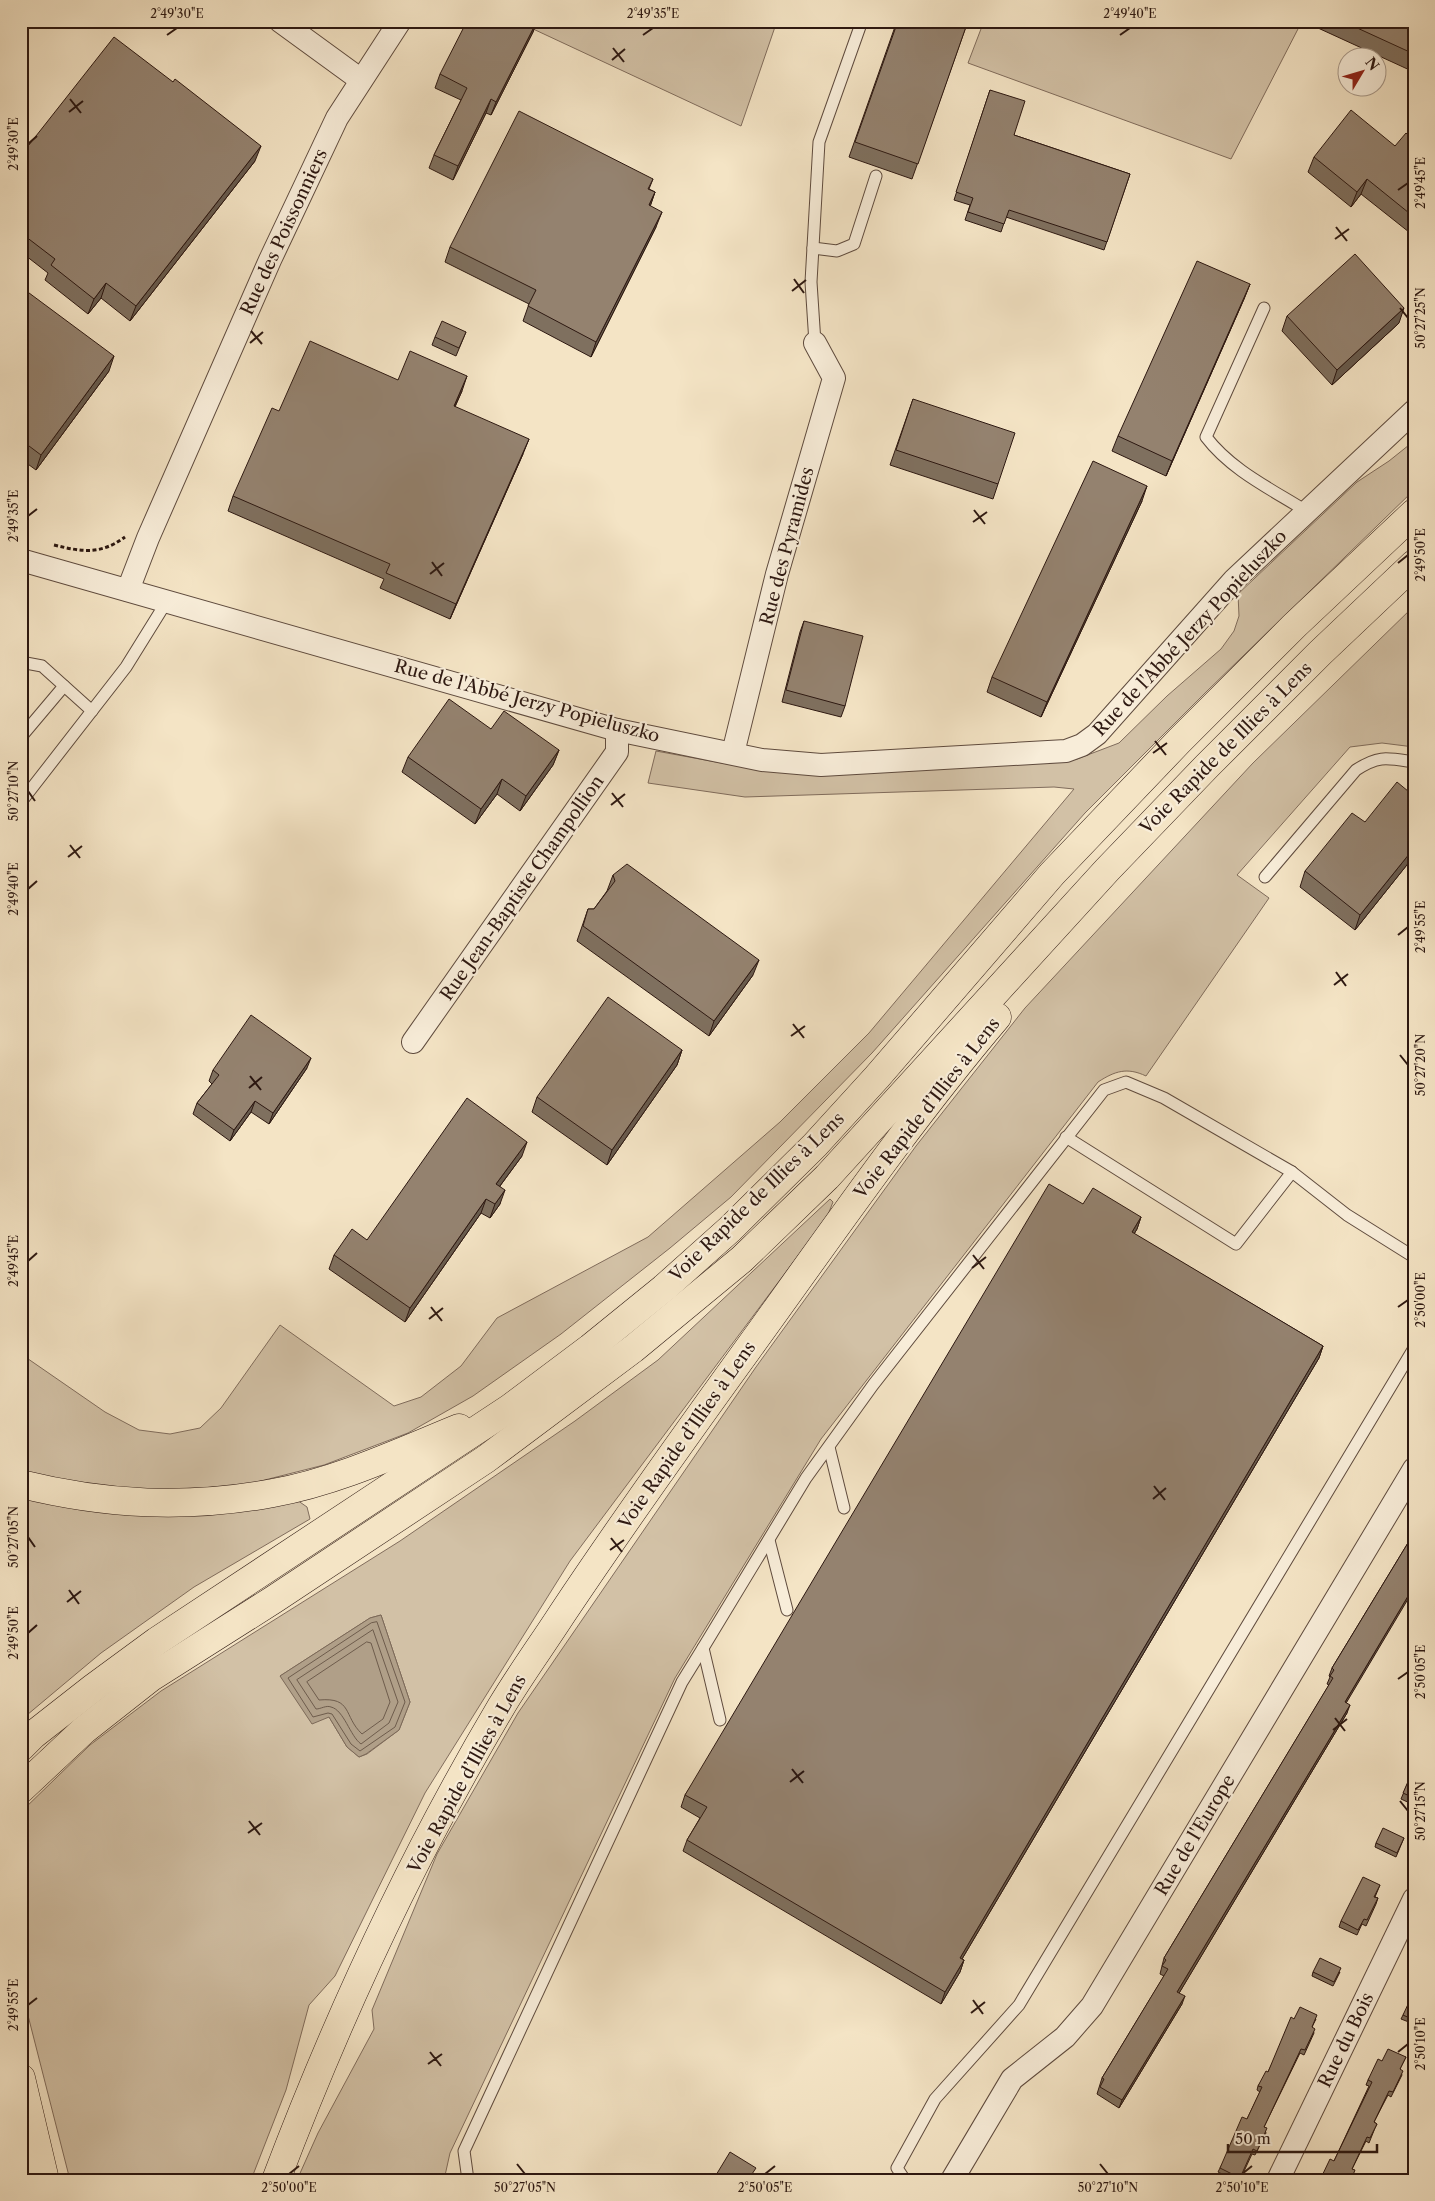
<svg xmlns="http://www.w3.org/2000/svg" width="1435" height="2201" viewBox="0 0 1435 2201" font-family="'Libre Caslon Text',serif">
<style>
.green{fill:#d2c1a6;stroke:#806c5c;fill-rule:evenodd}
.water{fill:#b09f88;stroke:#7c6958}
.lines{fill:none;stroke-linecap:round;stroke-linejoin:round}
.shore{stroke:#6e5c4c;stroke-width:1}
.service-casing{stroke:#5f4b3e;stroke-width:13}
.minor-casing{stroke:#5f4b3e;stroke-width:24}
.trunk-casing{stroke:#2d1811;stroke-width:29}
.motorway-casing{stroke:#2d1811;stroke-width:29}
.path{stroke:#2d1811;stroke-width:3;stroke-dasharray:4 2.5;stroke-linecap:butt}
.service{stroke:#f8edd9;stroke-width:11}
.minor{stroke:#f8edd9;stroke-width:22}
.trunk{stroke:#f4e4c5;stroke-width:28}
.motorway{stroke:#f4e4c5;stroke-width:28}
.wall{fill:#7f705f;stroke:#2d1811}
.shaded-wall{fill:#685b4e;stroke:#2d1811}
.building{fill:#94826f;stroke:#2d1811}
.ticks{fill:none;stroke:#2d1811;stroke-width:2}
.labels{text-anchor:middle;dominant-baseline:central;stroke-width:4.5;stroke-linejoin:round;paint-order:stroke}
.street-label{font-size:18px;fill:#2d1811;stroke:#f8edd9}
.neatline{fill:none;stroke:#2d1811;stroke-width:2}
.ticks-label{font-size:12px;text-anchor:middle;fill:#2d1811}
</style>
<rect width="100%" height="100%" fill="#f4e4c5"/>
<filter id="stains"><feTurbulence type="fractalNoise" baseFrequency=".004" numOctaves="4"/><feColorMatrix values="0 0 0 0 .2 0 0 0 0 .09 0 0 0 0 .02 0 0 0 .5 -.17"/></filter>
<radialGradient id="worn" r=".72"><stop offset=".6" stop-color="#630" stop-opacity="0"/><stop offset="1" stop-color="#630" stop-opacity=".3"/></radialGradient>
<g class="green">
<path d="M516 21H777L741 126Z"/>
<path d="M984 21H1290L1299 27 1231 159 968 63Z"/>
<path d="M1414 441V490L1207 691 1085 813 872 1053 731 1197 670 1248 561 1334 473 1396 408 1433 324 1465 245 1485 145 1491 59 1482 21 1472V1354L105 1412 139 1430 170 1434 200 1428 221 1408 280 1325 394 1406 421 1397 461 1366 497 1318 648 1237 780 1122 869 1033 1074 789 1054 787 745 797 648 783 656 751 760 770 1077 759 1119 743 1167 696 1221 649 1234 631 1239 616 1238 594 1357 482 1389 461Z"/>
<path d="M1414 606V747L1382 743 1350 747 1237 875 1269 898 1146 1076C1127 1067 1115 1071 1098 1082L821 1439 675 1678 450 2153 444 2180H297L318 2133 374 2029 372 2010 437 1854 518 1713 756 1367 916 1146 1025 1008 1253 763Z"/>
<path d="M830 1199 833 1202 827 1217 570 1561 425 1793 335 1976 309 2005 286 2090 251 2180H70L21 1988V1812L90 1745 161 1691 400 1541 575 1421 658 1360ZM381 1615 410 1702 399 1730 367 1754 359 1757 347 1747 329 1717 280 1676 370 1618Z"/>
<path d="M21 1493 294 1498 307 1507 310 1519 194 1587 101 1653 21 1720Z"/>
</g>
<path class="water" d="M381 1615 410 1702 399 1730 366 1754 359 1757 347 1747 329 1717 312 1724 280 1676 370 1618Z"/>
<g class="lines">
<g class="shore">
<path d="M377 1622 405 1702 395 1727 360 1751 351 1744 332 1714 328 1713 313 1717 288 1678 371 1623Z"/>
<path d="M373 1630 398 1702 389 1723 361 1744C350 1736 344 1710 331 1707 326 1705 321 1709 316 1709L297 1680Z"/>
<path d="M367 1642 371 1643 390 1702 383 1719 362 1734C343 1716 353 1697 319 1700L307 1682Z"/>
</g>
<g class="service-casing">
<g id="service">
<path d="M813 248 837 251 854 244 876 176"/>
<path d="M1264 308 1206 437C1231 470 1271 489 1306 511"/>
<path d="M815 343 811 282 819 142 862 21"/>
<path d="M21 665 26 663 42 666 92 711"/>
<path d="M21 737 64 686"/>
<path d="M21 802 126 667 167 601"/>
<path d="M1265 877 1356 770C1379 755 1387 758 1414 762"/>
<path d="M1066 1137 1236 1244 1292 1172"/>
<path d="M829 1447 844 1508"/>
<path d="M769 1540 787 1610"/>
<path d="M703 1648 720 1720"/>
<path d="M468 2180 464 2151 682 1682 703 1648 806 1478 873 1385 1104 1090 1126 1082 1164 1098 1292 1172 1347 1215 1414 1257"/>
<path d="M905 2180 897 2168 935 2099 1019 2005 1414 1348"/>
</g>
</g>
<g class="minor-casing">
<g id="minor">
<path d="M280 21 361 80"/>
<path d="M21 560 617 730 762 760 821 765 1066 751 1082 745 1097 734 1234 580 1414 411"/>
<path d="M128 590 148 538 270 260 337 118 400 21"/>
<path d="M733 753 777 574 834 378 815 343"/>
<path d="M413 1042 617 752V730"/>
<path d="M952 2180 1012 2079 1065 2037 1092 2006 1414 1469"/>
<path d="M1278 2180 1414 1899"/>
</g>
</g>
<g class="trunk-casing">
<g id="trunk">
<path d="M21 1484C106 1505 187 1509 273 1493 336 1482 400 1452 459 1428"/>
<path d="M21 1747 33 1735 93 1688 157 1641 510 1408 590 1348 664 1288 730 1229 815 1145 877 1077 1052 874 1180 740 1294 626 1414 513"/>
<path d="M21 1789 84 1730 150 1678 273 1600 486 1459 633 1349 742 1259 827 1177 1107 870 1207 766 1320 653 1414 564"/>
<path d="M276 2180C338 2016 412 1857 501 1707 520 1675 542 1645 562 1614 622 1524 685 1436 748 1349 829 1237 908 1122 997 1017"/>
</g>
</g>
<g class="motorway-casing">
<path id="motorway" d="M21 2078 45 2180"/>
</g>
<path class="path" d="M54 545C83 552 100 555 125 537"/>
<use href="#service" class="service"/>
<use href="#minor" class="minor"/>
<use href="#trunk" class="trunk"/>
<use href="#motorway" class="motorway"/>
</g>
<g class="wall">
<path d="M537 21 533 32 491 115 486 113 453 180 429 168 434 155 461 100 435 88 440 74Z"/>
<path d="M897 21H968L912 179 849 157Z"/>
<path d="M1321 21H1414V72L1318 28Z"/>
<path d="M990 90 1014 135 1130 174 1104 250 1006 217 1001 232 965 220 970 205 954 200Z"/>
<path d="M1414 140V236L1361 194 1351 207 1308 172 1314 157 1395 146Z"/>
<path d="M21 155 255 161 130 321 101 298 88 314 45 280 48 273 21 252Z"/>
<path d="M653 179 649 189 655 192 650 206 656 227 591 357 523 321 529 304 445 262 450 247Z"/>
<path d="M1250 284 1244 299 1166 476 1112 451 1118 436Z"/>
<path d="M21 287 109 371 36 470 21 459Z"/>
<path d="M1287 316 1399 323 1332 385 1282 331Z"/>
<path d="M466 332 456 356 432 345 435 337Z"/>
<path d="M398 380 462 391 455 407 523 454 450 619 380 588 384 579 228 511 233 496Z"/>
<path d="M913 399 998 484 993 499 890 465Z"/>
<path d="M1142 501 1041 717 987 692 992 677Z"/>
<path d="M804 621 845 706 841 717 782 702 800 632Z"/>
<path d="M491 729 559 750 553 765 520 811 497 794 475 824 402 772 408 757Z"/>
<path d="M1414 796V856L1355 930 1300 887 1305 871 1365 822Z"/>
<path d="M613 875 753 975 709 1036 577 941 588 909H594L607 891Z"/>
<path d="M682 1050 677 1065 607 1165 532 1112 537 1097Z"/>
<path d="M307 1068 269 1124 251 1112 230 1141 193 1114 197 1103 212 1084 209 1081 213 1070Z"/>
<path d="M522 1156 500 1186V1204L490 1218 481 1213 405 1322 329 1269 334 1255 367 1240Z"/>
<path d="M1083 1204 1141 1217 1137 1229 1134 1234 1323 1346 1319 1358 962 1959 964 1960 960 1972 941 2004 683 1851 687 1840 700 1818 681 1807 685 1795Z"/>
<path d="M1414 1533 1346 1703 1347 1713 1179 1993 1182 2004 1119 2108 1097 2094 1102 2078 1164 1976 1160 1974 1164 1958 1329 1685 1327 1684 1330 1677 1329 1676 1332 1668Z"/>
<path d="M1414 1768V1805L1401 1799Z"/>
<path d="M1404 1838 1396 1857 1375 1847 1376 1843Z"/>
<path d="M1380 1885 1375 1897 1378 1898 1376 1904 1366 1926 1362 1924 1357 1935 1339 1927 1341 1921Z"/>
<path d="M1313 1972H1340L1333 1986 1312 1976Z"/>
<path d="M1414 2002V2024L1401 2019 1403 2015Z"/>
<path d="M1294 2019H1316L1312 2027 1314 2033 1304 2055 1300 2053 1264 2127 1266 2133 1255 2155 1252 2154 1240 2180H1234L1218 2172 1220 2168 1247 2119 1260 2092 1257 2090 1258 2086 1268 2072Z"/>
<path d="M1406 2057 1400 2069 1402 2075 1391 2097 1388 2095 1374 2122 1377 2124 1375 2128 1369 2143 1366 2141 1352 2169 1354 2175 1351 2180H1320L1334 2161 1369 2086 1366 2085 1368 2080 1382 2061Z"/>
</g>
<g class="shaded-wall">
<path d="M537 21 533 32 491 115 496 102Z"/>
<path d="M491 99 486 113 453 180 458 166Z"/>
<path d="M261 146 255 161 130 321 136 306Z"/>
<path d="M1367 179 1361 194 1351 207 1357 192Z"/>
<path d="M655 192 650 207 649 205Z"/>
<path d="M662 212 656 227 591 357 596 342Z"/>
<path d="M106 283 101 298 88 314 94 299Z"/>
<path d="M1250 284 1244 299 1166 476 1172 461Z"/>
<path d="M1404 308 1399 323 1332 385 1337 370Z"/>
<path d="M114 356 109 371 36 470 41 455Z"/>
<path d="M467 376 462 391 448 421 454 406Z"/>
<path d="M529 439 523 454 450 619 456 604Z"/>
<path d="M1147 486 1142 501 1041 717 1047 702Z"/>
<path d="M559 750 553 765 520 811 526 796Z"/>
<path d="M502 779 497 794 475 824 481 809Z"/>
<path d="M1414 848V856L1355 930 1360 915Z"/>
<path d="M759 960 753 975 709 1036 714 1021Z"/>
<path d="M682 1050 677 1065 607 1165 612 1150Z"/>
<path d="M311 1058 307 1068 269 1124 273 1113Z"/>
<path d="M255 1101 251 1112 230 1141 234 1130Z"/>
<path d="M527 1142 522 1156 491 1198 496 1184Z"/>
<path d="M505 1190 500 1204 490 1218 495 1204Z"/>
<path d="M486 1199 481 1213 405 1322 410 1308Z"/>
<path d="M1141 1217 1137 1229 1128 1244 1132 1232Z"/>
<path d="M1323 1346 1319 1358 956 1969 960 1958Z"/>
<path d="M1414 1586V1589L1342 1710 1345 1702Z"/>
<path d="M1350 1705 1347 1713 1175 2000 1177 1992Z"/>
<path d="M964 1960 960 1972 941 2004 945 1992Z"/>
<path d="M1185 1996 1182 2004 1119 2108 1122 2100Z"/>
</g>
<g class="building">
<path d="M467 21H537L496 102 491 99 458 166 434 155 467 88 440 74Z"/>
<path d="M898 21H968L918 164 855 142Z"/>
<path d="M1342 21H1414V54Z"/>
<path d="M114 37 173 82 175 79 261 146 136 306 106 283 94 299 51 265 55 259 21 233V155Z"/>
<path d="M990 90 1025 101 1014 135 1130 174 1107 242 1009 210 1004 224 968 212 973 198 956 192Z"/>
<path d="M1351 110 1395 146 1406 133 1414 140V217L1367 179 1357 192 1314 157Z"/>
<path d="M519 111 653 179 648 189 655 192 649 205 662 212 596 342 528 306 536 290 450 247Z"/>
<path d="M1355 254 1404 308 1337 370 1287 316Z"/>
<path d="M1197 261 1250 284 1172 461 1118 436Z"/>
<path d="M21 287 114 356 41 455 21 440Z"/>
<path d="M442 321 466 332 459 348 435 337Z"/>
<path d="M310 341 398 380 410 351 467 376 454 406 529 439 456 604 386 573 390 564 233 496 272 408 279 411Z"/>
<path d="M913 399 1015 433 998 484 896 450Z"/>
<path d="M1093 461 1147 486 1047 702 992 677Z"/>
<path d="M804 621 863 636 845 706 786 690Z"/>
<path d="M449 699 491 729 504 711 559 750 526 796 502 779 481 809 408 757Z"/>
<path d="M1397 782 1414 796V848L1360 915 1305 871 1352 813 1365 822Z"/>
<path d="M627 864 759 960 714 1021 583 926 588 909H594L615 881 613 875Z"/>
<path d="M608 997 682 1050 612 1150 537 1097Z"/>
<path d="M251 1015 311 1058 273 1113 255 1101 234 1130 197 1103 219 1075 213 1070Z"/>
<path d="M467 1098 527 1142 496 1184 505 1190 495 1204 486 1199 410 1308 334 1255 352 1229 367 1240Z"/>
<path d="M1049 1184 1083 1204 1093 1188 1141 1217 1132 1232 1323 1346 960 1958 964 1960 945 1992 687 1840 707 1807 685 1795Z"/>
<path d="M1414 1533V1586L1345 1702 1350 1705 1177 1992 1185 1996 1122 2100 1100 2087 1104 2079 1102 2078 1168 1969 1162 1966 1166 1960 1164 1958 1333 1678 1330 1676 1334 1670 1332 1668Z"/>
<path d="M1414 1768V1798L1403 1793Z"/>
<path d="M1383 1828 1404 1838 1397 1853 1376 1843Z"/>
<path d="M1363 1877 1380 1885 1374 1897 1378 1898 1367 1920 1364 1919 1358 1930 1341 1921Z"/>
<path d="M1320 1958 1341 1968 1334 1982 1313 1972Z"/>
<path d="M1410 2000 1414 2002V2020L1403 2015Z"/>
<path d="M1300 2007 1317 2015 1312 2027 1315 2029 1305 2050 1301 2049 1264 2127 1267 2128 1262 2140 1257 2151 1253 2149 1240 2178 1220 2168 1242 2117 1247 2119 1262 2087 1258 2086 1266 2071 1268 2072 1291 2017 1294 2019Z"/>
<path d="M1388 2049 1406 2057 1400 2069 1403 2071 1393 2092 1389 2091 1374 2122 1377 2124 1370 2138 1367 2137 1352 2169 1355 2170 1351 2180H1320L1330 2159 1334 2161 1372 2082 1368 2080 1378 2059 1382 2061Z"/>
<path d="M730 2152 756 2168 750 2177 762 2180H713Z"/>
</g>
<path class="ticks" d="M167 35 177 28M643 35 653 28M1120 35 1130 28M613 48 624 62M612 60 625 49M70 99 81 113M69 112 83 101M28 144 37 136M1398 190 1408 183M1336 227 1347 241M1335 239 1349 229M794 279 804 293M792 291 806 280M1400 308 1408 318M251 331 262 344M250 343 263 332M974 510 985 524M28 516 37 509M973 522 987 512M432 562 442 576M1398 563 1408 555M430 574 444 563M1155 741 1166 755M1153 753 1167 743M28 791 35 801M612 793 623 807M611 805 625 794M70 845 80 858M68 857 82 846M28 889 37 881M1398 935 1408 927M1336 972 1346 986M1334 985 1348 974M793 1024 804 1038M791 1036 805 1026M1400 1055 1408 1065M250 1076 261 1090M249 1088 262 1077M973 1255 984 1269M28 1261 37 1253M972 1268 986 1257M431 1307 442 1321M1398 1307 1408 1300M429 1319 443 1308M1154 1486 1165 1500M1153 1499 1166 1488M28 1537 35 1547M611 1538 622 1552M610 1550 624 1540M69 1590 79 1604M67 1602 81 1591M28 1633 37 1625M1398 1679 1408 1672M1335 1718 1345 1731M1333 1730 1347 1719M792 1769 803 1783M790 1782 804 1771M1400 1801 1408 1811M249 1821 260 1835M248 1833 262 1823M973 2000 983 2014M28 2005 37 1998M971 2013 985 2002M430 2052 441 2066M1398 2052 1408 2044M428 2064 442 2054M517 2164 525 2174M1100 2164 1108 2174M289 2174 299 2166M765 2174 775 2166M1242 2174 1252 2166"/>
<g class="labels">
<g class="street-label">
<text transform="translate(284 232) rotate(-65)">Rue des Poissonniers</text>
<text transform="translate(787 546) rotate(-75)">Rue des Pyramides</text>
<text transform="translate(1190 633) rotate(-47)">Rue de l'Abbé Jerzy Popieluszko</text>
<text transform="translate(527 701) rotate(15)">Rue de l'Abbé Jerzy Popieluszko</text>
<text transform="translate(1226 748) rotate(-45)">Voie Rapide de Illies à Lens</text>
<text transform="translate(522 888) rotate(-55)">Rue Jean-Baptiste Champollion</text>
<text transform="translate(927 1108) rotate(-52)">Voie Rapide d’Illies à Lens</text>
<text transform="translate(757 1197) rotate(-44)">Voie Rapide de Illies à Lens</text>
<text transform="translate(687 1435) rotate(-55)">Voie Rapide d’Illies à Lens</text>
<text transform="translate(467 1774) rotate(-61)">Voie Rapide d’Illies à Lens</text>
<text transform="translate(1195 1835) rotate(-59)">Rue de l'Europe</text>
<text transform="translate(1346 2040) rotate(-64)">Rue du Bois</text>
</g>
</g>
<rect width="1435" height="2201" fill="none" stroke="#f4e4c5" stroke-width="55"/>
<g transform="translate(1362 72) rotate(52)"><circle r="24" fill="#f8edd9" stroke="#a79889"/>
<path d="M0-4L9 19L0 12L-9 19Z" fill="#8f2418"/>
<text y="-8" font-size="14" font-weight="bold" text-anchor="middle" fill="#2d1811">N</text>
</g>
<path d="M1228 2144v8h149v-8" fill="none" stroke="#2d1811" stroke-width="2.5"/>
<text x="1235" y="2144" font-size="15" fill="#2d1811" stroke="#f8edd9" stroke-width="4" paint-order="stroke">50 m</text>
<rect x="28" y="28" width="1380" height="2146" class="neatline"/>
<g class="ticks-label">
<text x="177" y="18">2°49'30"E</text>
<text x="653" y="18">2°49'35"E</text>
<text x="1130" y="18">2°49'40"E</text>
<text transform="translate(14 144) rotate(-90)" y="4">2°49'30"E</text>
<text transform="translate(1421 183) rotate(-90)" y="4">2°49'45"E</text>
<text transform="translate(1421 318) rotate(-90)" y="4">50°27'25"N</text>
<text transform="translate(14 516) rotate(-90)" y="4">2°49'35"E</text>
<text transform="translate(1421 555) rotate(-90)" y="4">2°49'50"E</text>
<text transform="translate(14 791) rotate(-90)" y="4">50°27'10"N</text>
<text transform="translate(14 889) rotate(-90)" y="4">2°49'40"E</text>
<text transform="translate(1421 927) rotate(-90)" y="4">2°49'55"E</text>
<text transform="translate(1421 1065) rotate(-90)" y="4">50°27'20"N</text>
<text transform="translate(14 1261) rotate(-90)" y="4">2°49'45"E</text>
<text transform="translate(1421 1300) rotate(-90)" y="4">2°50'00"E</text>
<text transform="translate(14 1537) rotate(-90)" y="4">50°27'05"N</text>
<text transform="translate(14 1633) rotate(-90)" y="4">2°49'50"E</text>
<text transform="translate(1421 1672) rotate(-90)" y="4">2°50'05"E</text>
<text transform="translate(1421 1811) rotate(-90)" y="4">50°27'15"N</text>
<text transform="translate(14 2005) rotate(-90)" y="4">2°49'55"E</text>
<text transform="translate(1421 2044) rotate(-90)" y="4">2°50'10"E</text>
<text x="289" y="2192">2°50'00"E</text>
<text x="525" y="2192">50°27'05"N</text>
<text x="765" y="2192">2°50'05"E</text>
<text x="1108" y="2192">50°27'10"N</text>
<text x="1242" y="2192">2°50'10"E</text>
</g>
<rect width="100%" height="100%" filter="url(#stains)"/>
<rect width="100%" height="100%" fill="url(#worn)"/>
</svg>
